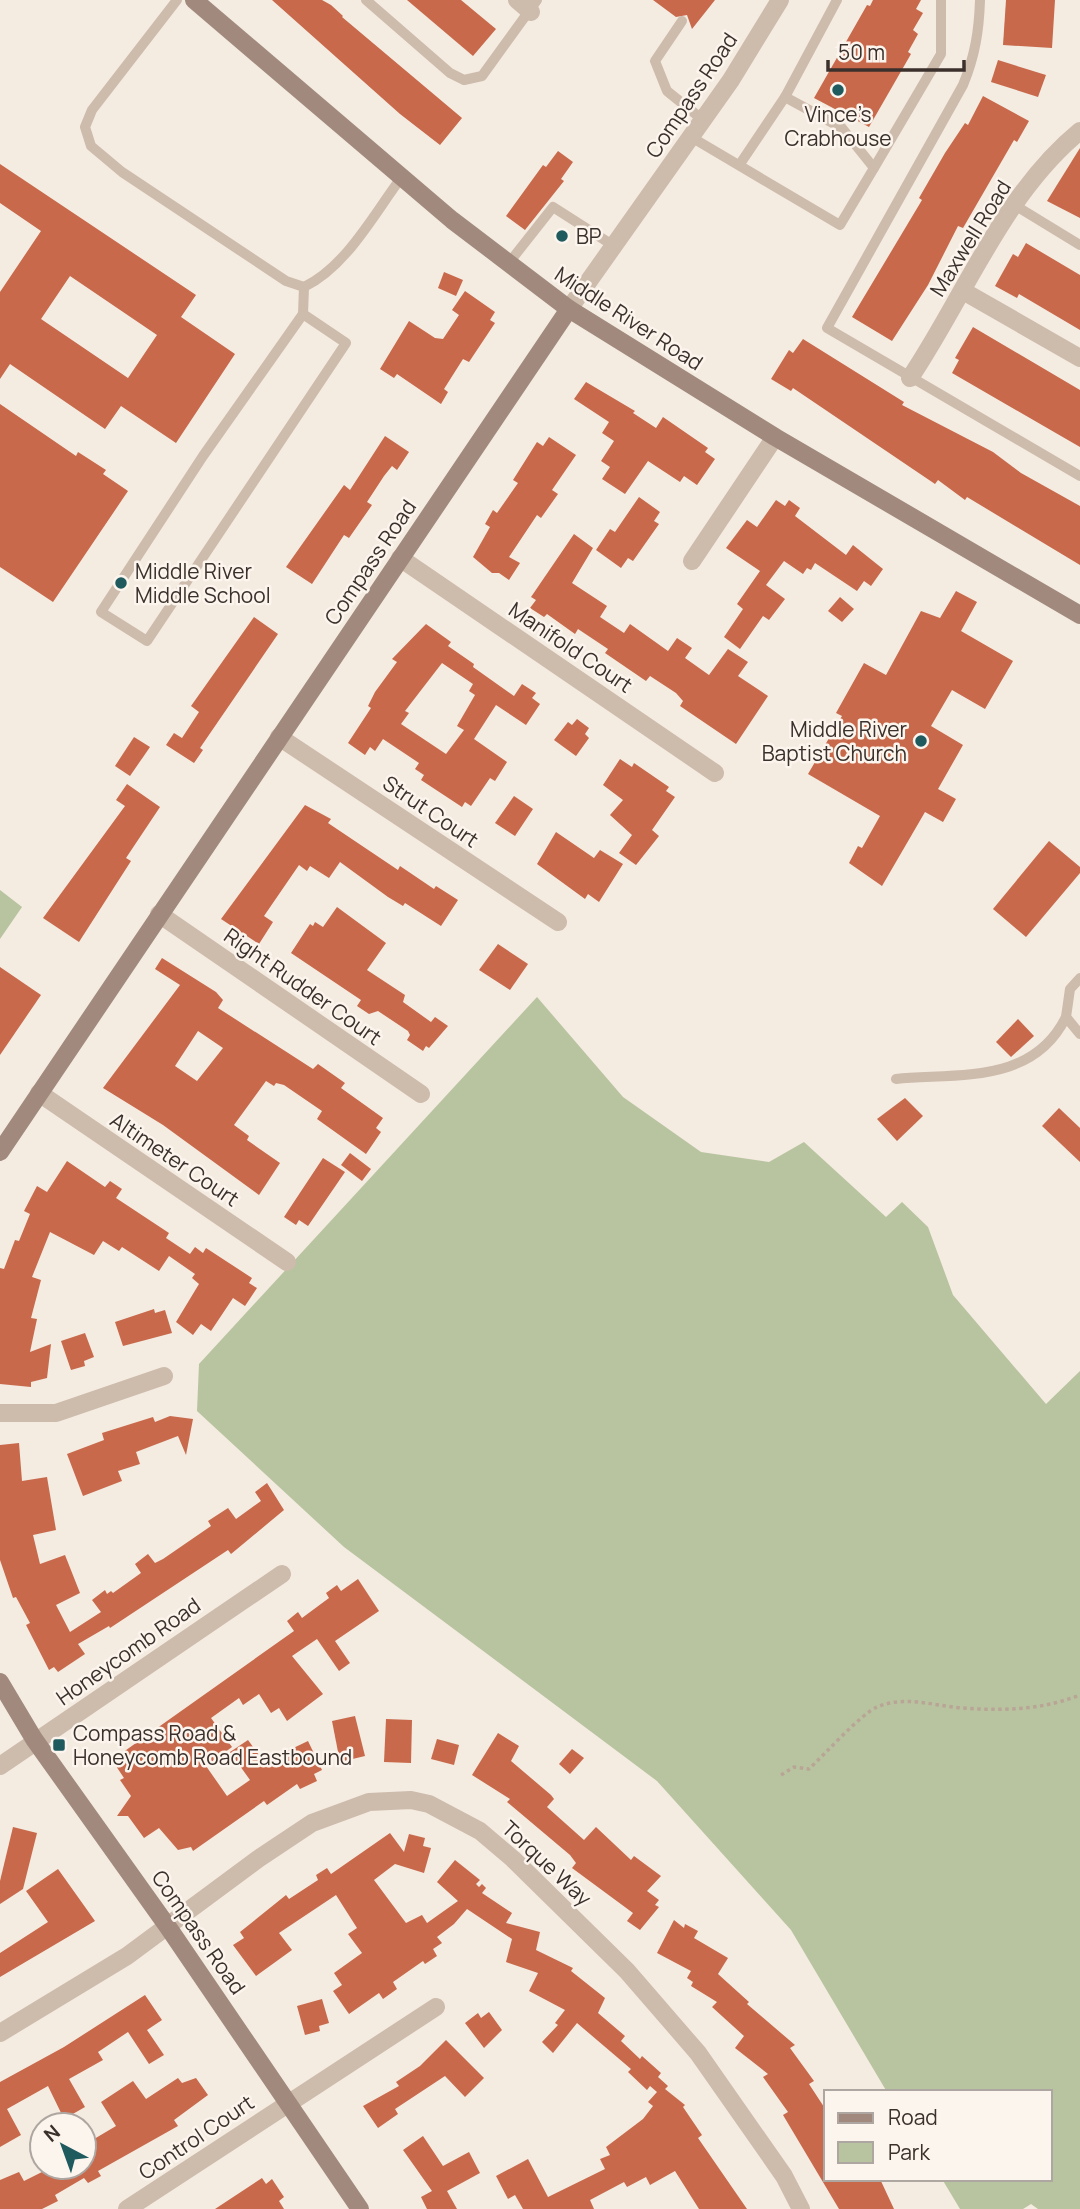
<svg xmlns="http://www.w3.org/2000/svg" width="1080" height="2209" viewBox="0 0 1080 2209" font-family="Manrope,sans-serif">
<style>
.green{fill:#b8c4a0}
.building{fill:#c8694b;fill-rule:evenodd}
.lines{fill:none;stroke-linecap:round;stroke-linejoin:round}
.path{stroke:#b9a596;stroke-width:3.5;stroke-dasharray:3.5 3.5;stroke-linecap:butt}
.lane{stroke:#cdbbac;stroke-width:10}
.street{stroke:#cdbbac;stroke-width:18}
.secondary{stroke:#a18a7d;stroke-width:18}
.poi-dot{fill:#1f5a5e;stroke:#fbf5ee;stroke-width:2.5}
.labels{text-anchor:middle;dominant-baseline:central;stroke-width:5;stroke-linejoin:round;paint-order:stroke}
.street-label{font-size:21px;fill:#3b302b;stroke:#fbf5ee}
.poi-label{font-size:21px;fill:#3b302b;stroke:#fbf5ee;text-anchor:start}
</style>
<rect width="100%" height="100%" fill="#f4ebe1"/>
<g class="green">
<path d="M0 890 22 907 0 939Z"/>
<path d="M537 997 623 1097 701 1152 769 1162 804 1142 886 1217 902 1202 928 1227 953 1295 1046 1404 1080 1371V2209H1038L1031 2204 1023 2209H960L942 2179H1050V2092H887L791 1930 657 1781 344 1547 197 1411 199 1364Z"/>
</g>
<g class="building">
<path d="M272 0H322L331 5 343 16 342 17 462 118 440 145 400 114Z"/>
<path d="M407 0H461L496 29 473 56Z"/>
<path d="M653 0H715L692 29 687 15 676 17Z"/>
<path d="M873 0H921L916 9 923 13 913 30 918 34 908 52 911 54 869 127 814 98 867 5 870 6Z"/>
<path d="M1006 0H1055L1052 48 1003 45Z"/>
<path d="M998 60 1046 75 1038 97 991 82Z"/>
<path d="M983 96 1029 121 1017 142 1014 140 963 228 958 226 928 285 892 341 852 317 922 200 919 198 945 153 965 123 968 125Z"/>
<path d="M1080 148V218L1047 201Z"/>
<path d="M558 151 573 162 561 179 564 181 525 230 506 216 543 165 546 167Z"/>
<path d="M0 164 196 295 181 317 235 354 176 443 121 406 105 429 10 364 0 379V292L41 231 0 203ZM70 276 157 335 128 378 41 319Z"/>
<path d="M1026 243 1080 275V330L1019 294 1017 298 995 286 1013 254 1018 257Z"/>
<path d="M444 272 463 280 456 296 438 288Z"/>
<path d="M465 291 495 312 490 320 495 323 469 362 463 359 444 389 448 392 441 404 397 374 394 378 380 369 409 321 435 338 443 339 459 315 452 310Z"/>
<path d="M973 327 1080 390V447L952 373 959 360 955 358Z"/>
<path d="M803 339 904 402 902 405 993 452 1021 473 1080 506V565L967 497 965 500 938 480 935 484 793 388 791 391 771 379 789 350 793 353Z"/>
<path d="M586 382 635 411 633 413 656 428 663 417 708 448 705 452 715 459 697 485 684 476 680 482 648 461 625 494 602 479 610 467 601 461 614 441 602 433 609 422 574 399Z"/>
<path d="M0 404 76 456 78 452 106 470 103 474 128 491 53 602 0 567Z"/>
<path d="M385 436 409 452 397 470 392 466 384 476 367 502 372 505 349 538 344 535 312 584 286 567 344 485 350 490Z"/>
<path d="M549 437 576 455 552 490 558 494 541 518 537 515 509 557 520 563 509 580 499 573H492L473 557 490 527 485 524 493 510 497 513 518 483 513 480 537 442 543 446Z"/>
<path d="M639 497 660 512 654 521 659 524 633 561 628 558 621 568 596 550 610 529 615 532Z"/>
<path d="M776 500 785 506 789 500 800 508 795 516 846 555 853 545 883 569 871 586 864 581 857 591 815 563 811 570 807 568 803 574 784 561 766 585 785 599 769 620 763 616 740 649 724 637 743 609 737 604 760 571 726 548 747 520 757 527Z"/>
<path d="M574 534 593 548 572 583 607 606 600 617 624 633 630 624 668 651 677 638 692 648 685 658 709 675 728 649 748 662 738 676 768 696 736 744 680 706 683 701 676 693 650 676 646 681 605 653 608 649 578 629 575 634 547 614 544 617 530 608 536 600 531 597Z"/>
<path d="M956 591 977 602 961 631 1013 661 985 709 952 690 931 726 963 745 938 789 956 799 943 822 925 812 882 886 849 863 858 846 862 848 880 816 808 774 842 716 836 713 864 663 886 675 921 611 940 618Z"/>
<path d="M840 597 854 609 842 622 828 611Z"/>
<path d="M254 617 278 634 200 748 203 750 194 763 166 745 174 733 182 738 199 712 191 706Z"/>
<path d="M426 624 451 642 448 646 474 664 473 667 514 696 522 684 536 693 532 698 540 704 526 725 496 705 474 739 507 762 495 781 490 778 471 806 465 802 462 807 421 780 424 775 415 769 419 763 383 739 375 751 370 747 365 755 348 743 371 708 368 706 375 692 397 662 392 659ZM442 663 473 684 469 691 475 695 457 726 464 730 446 754 401 724 409 713 405 711Z"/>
<path d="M577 719 589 728 585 734 589 738 576 756 554 740 568 722 572 725Z"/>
<path d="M134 737 150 747 130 776 115 766Z"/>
<path d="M620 759 632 767 634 763 669 787 666 791 675 797 652 830 659 836 636 865 619 853 632 835 610 815 623 800 603 785Z"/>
<path d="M127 784 160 807 126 858 131 861 79 942 43 918 125 806 116 800Z"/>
<path d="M514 796 533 809 515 836 495 823Z"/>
<path d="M305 805 331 819 328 823 398 870 400 866 434 889 436 886 458 900 441 926 405 903 403 906 388 897 340 862 329 878 310 866 307 871 299 865 264 916 273 922 259 944 221 919Z"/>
<path d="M556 832 594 858 600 850 623 864 599 902 588 894 585 899 537 864Z"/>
<path d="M1049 841 1080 867V873L1026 937 993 909Z"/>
<path d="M337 907 386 943 367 970 405 995 403 1002 431 1022 435 1017 448 1026 429 1048 426 1046 423 1051 407 1040 410 1035 408 1031 378 1011 369 1014 357 1006 361 1000 291 953 310 924 313 926 315 922 323 927Z"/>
<path d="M498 944 528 964 510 990 479 970Z"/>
<path d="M162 958 216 992 223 1000 218 1008 313 1069 318 1064 345 1083 341 1088 383 1118 376 1128 381 1132 366 1154 317 1119 322 1111 284 1085 276 1083 274 1086 266 1081 234 1125 249 1136 247 1140 280 1163 259 1195 163 1125 103 1088 180 985 155 969ZM198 1031 223 1048 197 1081 175 1066Z"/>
<path d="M0 967 41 995 0 1055Z"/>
<path d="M1018 1019 1034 1036 1011 1057 996 1042Z"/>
<path d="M905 1098 923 1116 897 1141 877 1119Z"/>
<path d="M1059 1108 1080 1128V1162L1042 1126Z"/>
<path d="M350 1153 371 1169 362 1181 341 1165Z"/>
<path d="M323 1158 345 1172 308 1226 299 1220 296 1225 284 1217Z"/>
<path d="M67 1161 105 1187 110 1181 122 1189 116 1198 169 1233 166 1238 190 1254 195 1247 203 1253 206 1248 252 1278 249 1283 257 1288 245 1306 233 1298 211 1331 201 1324 193 1335 176 1322 199 1284 192 1278 195 1274 169 1256 159 1271 122 1247 119 1251 103 1241 94 1255 50 1232 32 1277 41 1280 31 1318 37 1319 30 1352 51 1344 47 1378 31 1382V1387L0 1384V1268L4 1269 15 1240 19 1241 30 1214 24 1211 37 1186 47 1192Z"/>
<path d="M154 1309 155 1313 165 1310 172 1333 123 1346 115 1322Z"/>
<path d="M85 1333 94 1357 84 1361 85 1366 71 1370 61 1341Z"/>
<path d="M170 1416 193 1419 186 1455 178 1436 136 1452 140 1464 118 1471 122 1481 83 1496 67 1454 104 1440 102 1433 153 1417 155 1422Z"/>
<path d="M19 1443 22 1481 47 1477 56 1530 33 1535 40 1564 65 1555 80 1593 56 1605 70 1632 101 1612 92 1600 105 1590 107 1594 111 1591 113 1593 141 1573 135 1564 148 1554 155 1563 163 1559 211 1526 208 1521 228 1508 236 1519 261 1501 255 1492 267 1483 284 1510 231 1554 228 1550 110 1628 109 1626 78 1644 85 1654 58 1672 54 1667 49 1670 26 1625 30 1623 16 1597 13 1598 0 1560V1445Z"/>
<path d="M358 1579 379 1611 335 1641 350 1663 339 1671 317 1639 292 1656 323 1694 287 1721 279 1708 271 1713 259 1694 243 1705 239 1698 211 1718 232 1747 206 1766 227 1796 250 1780 230 1752 248 1740 264 1762 308 1741 322 1770 314 1774 317 1781 300 1789 297 1784 267 1805 264 1801 193 1851 191 1847 178 1850 159 1828 144 1838 128 1816H117L131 1796 120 1780 124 1778 112 1760 294 1631 287 1621 298 1612 302 1618 329 1598 326 1593 337 1585 341 1591Z"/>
<path d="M355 1716 365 1756 340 1762 332 1721Z"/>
<path d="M386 1719 412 1720 411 1763 384 1762Z"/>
<path d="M498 1733 519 1746 511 1761 551 1795 554 1799 547 1807 584 1840 596 1827 631 1860 634 1856 661 1876 647 1891 659 1900 655 1905 659 1907 640 1930 627 1921 633 1913 572 1868 576 1863 570 1855 507 1802 510 1799 472 1775Z"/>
<path d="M437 1739 459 1745 454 1765 431 1759Z"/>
<path d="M572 1749 584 1758 570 1774 559 1764Z"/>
<path d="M13 1827 37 1833 23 1889 0 1904V1881Z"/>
<path d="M390 1833 404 1852 409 1834 425 1838 423 1846 431 1848 424 1873 395 1864 374 1880 406 1923 422 1915 427 1923 458 1901 437 1882 455 1860 480 1880 476 1884 479 1887 482 1884 486 1888 482 1893 512 1913 506 1923 540 1932 536 1950 573 1968 571 1971 605 1998 598 2013 625 2036 621 2041 640 2059 642 2056 661 2073 658 2077 668 2086 665 2089 685 2105 683 2107 702 2135 698 2138 747 2209H699L675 2171 650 2185 646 2177 627 2187 624 2182 590 2200 594 2209H523L515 2195 508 2199 496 2176 528 2159 548 2197 605 2169 600 2159 610 2155 606 2147 643 2119 653 2106 648 2102 657 2092 650 2086 647 2090 628 2072 631 2069 577 2023 553 2053 542 2042 558 2025 555 2023 565 2010 529 1991 538 1973 506 1962 512 1939 467 1909 454 1924 437 1937 442 1943 433 1949 437 1956 425 1964 423 1961 393 1982 397 1989 383 1999 379 1993 349 2014 333 1991 342 1985 334 1973 362 1953 348 1934 357 1928 336 1895 279 1933 292 1950 256 1976 233 1945 244 1938 240 1932 286 1895 289 1899 318 1880 316 1875 327 1868 331 1874Z"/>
<path d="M58 1869 95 1921 0 1977V1953L48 1922 26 1891Z"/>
<path d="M674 1920 684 1928 685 1924 698 1931 694 1938 728 1958 718 1974 749 2002 747 2004 795 2045 790 2048 814 2081 809 2084 826 2110V2179H880L894 2209H839L783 2115 788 2112 763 2077 768 2074 735 2048 744 2036 712 2007 717 2002 691 1986 693 1982 687 1978 691 1971 657 1953Z"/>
<path d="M145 1995 162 2020 147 2030 164 2055 149 2064 128 2032 98 2052 103 2060 69 2079 85 2107 64 2119 48 2086 7 2109 21 2135 0 2147V2082L64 2047Z"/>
<path d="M322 1999 329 2023 319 2026 320 2031 305 2035 297 2006Z"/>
<path d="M489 2012 502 2030 484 2048 465 2023 478 2013 481 2018Z"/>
<path d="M446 2040 484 2078 465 2097 445 2076 395 2109 398 2114 378 2128 363 2106 399 2086 396 2082 420 2066Z"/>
<path d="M178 2078 182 2083 196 2078 208 2095 174 2120 178 2126 98 2171 101 2176 88 2183 84 2178 55 2195 58 2201 42 2209H0V2180L19 2172 24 2181 52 2167H84V2145L116 2126 101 2102 133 2081 146 2099Z"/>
<path d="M423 2136 443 2166 469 2152 480 2173 447 2191 457 2209H427L421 2197 432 2191 403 2150Z"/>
<path d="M262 2178 266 2184 272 2179 284 2197 279 2201 284 2209H215Z"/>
</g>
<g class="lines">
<path class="path" d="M781 1775 794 1767 809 1769C824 1755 861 1714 877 1707 905 1695 934 1706 963 1708 1003 1711 1042 1710 1080 1695"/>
<g class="lane">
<path d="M177 0 92 110 85 127 91 146 122 172 286 281 304 287"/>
<path d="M366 0 450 73 464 80 482 76 537 0"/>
<path d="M980 0C979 31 975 56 963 85L827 328 1080 476"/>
<path d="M682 21 655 61 667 91 703 120"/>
<path d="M785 97 837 0"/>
<path d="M691 137 840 225 874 168 842 128 785 97 740 164"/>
<path d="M874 168 941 54V0"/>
<path d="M1016 206 1080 245"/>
<path d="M508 264 553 207 614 246"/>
<path d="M303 314 346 343 147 641 101 612 203 456 303 314 304 287C346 267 374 214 401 178"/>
<path d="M1080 978 1070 989 1066 1017 1080 1034"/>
<path d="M896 1079C960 1073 1033 1084 1066 1017"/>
</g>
<g class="street">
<path d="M517 0 531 12"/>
<path d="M963 291 1080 358"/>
<path d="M569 309 731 80 780 0"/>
<path d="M910 378C965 296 1003 194 1080 131"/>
<path d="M400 558 715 773"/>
<path d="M692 561 775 437"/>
<path d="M279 737 558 922"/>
<path d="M159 914 421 1094"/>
<path d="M39 1093 287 1262"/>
<path d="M0 1413H56L164 1376"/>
<path d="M0 1766 282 1574"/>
<path d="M0 2033 127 1956 258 1859 312 1823 369 1802 411 1800 429 1804 480 1831 513 1859 627 1971 698 2053 784 2176 801 2209"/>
<path d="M127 2209 436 2007"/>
</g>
<g class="secondary">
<path d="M194 0 452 220 569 309 775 437 1080 615"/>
<path d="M0 1152 569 309"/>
<path d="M0 1682 34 1739 168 1927 360 2209"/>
</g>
</g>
<g class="poi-dot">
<circle cx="838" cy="90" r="7"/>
<circle cx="562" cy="236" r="7"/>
<circle cx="121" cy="583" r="7"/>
<circle cx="921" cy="741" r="7"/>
<rect x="52" y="1738" width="14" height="14" rx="3.5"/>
</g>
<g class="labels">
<g class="street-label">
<text transform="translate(691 95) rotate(-56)">Compass Road</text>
<text transform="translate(970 238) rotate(-58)">Maxwell Road</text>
<text transform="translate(629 318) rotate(33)">Middle River Road</text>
<text transform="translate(370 562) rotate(-56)">Compass Road</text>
<text transform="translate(571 647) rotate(34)">Manifold Court</text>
<text transform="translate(431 811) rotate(34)">Strut Court</text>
<text transform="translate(303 986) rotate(35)">Right Rudder Court</text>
<text transform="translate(175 1159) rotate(34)">Altimeter Court</text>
<text transform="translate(128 1651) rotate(-35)">Honeycomb Road</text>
<text transform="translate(547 1863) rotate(43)">Torque Way</text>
<text transform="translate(199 1932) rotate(55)">Compass Road</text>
<text transform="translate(196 2137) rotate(-34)">Control Court</text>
</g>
<g class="poi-label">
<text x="838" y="114" text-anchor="middle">Vince’s<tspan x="838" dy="24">Crabhouse</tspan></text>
<text x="576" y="236">BP</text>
<text x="135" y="571">Middle River<tspan x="135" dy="24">Middle School</tspan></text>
<text x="907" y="729" text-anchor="end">Middle River<tspan x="907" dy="24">Baptist Church</tspan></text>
<text x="73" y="1733">Compass Road &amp;<tspan x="73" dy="24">Honeycomb Road Eastbound</tspan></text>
</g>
</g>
<rect x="824" y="2090" width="228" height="91" fill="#fbf5ee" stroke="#aea6a0" stroke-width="2"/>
<rect x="838" y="2113" width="35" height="10" fill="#a18a7d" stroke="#aea6a0" stroke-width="2"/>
<text x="888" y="2125" font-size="21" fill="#3b302b">Road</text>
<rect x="838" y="2142" width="35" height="21" fill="#b8c4a0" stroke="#aea6a0" stroke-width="2"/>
<text x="888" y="2160" font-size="21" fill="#3b302b">Park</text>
<g transform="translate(63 2146) rotate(319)"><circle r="33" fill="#fbf5ee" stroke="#aea6a0" stroke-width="2"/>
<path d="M0-5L12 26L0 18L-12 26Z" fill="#1f5a5e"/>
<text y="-10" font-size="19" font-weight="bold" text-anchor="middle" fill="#3b302b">N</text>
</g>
<path d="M828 60v10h136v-10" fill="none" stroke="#3b302b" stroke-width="3.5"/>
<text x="838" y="60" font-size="21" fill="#3b302b" stroke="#fbf5ee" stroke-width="5" paint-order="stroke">50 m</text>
</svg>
